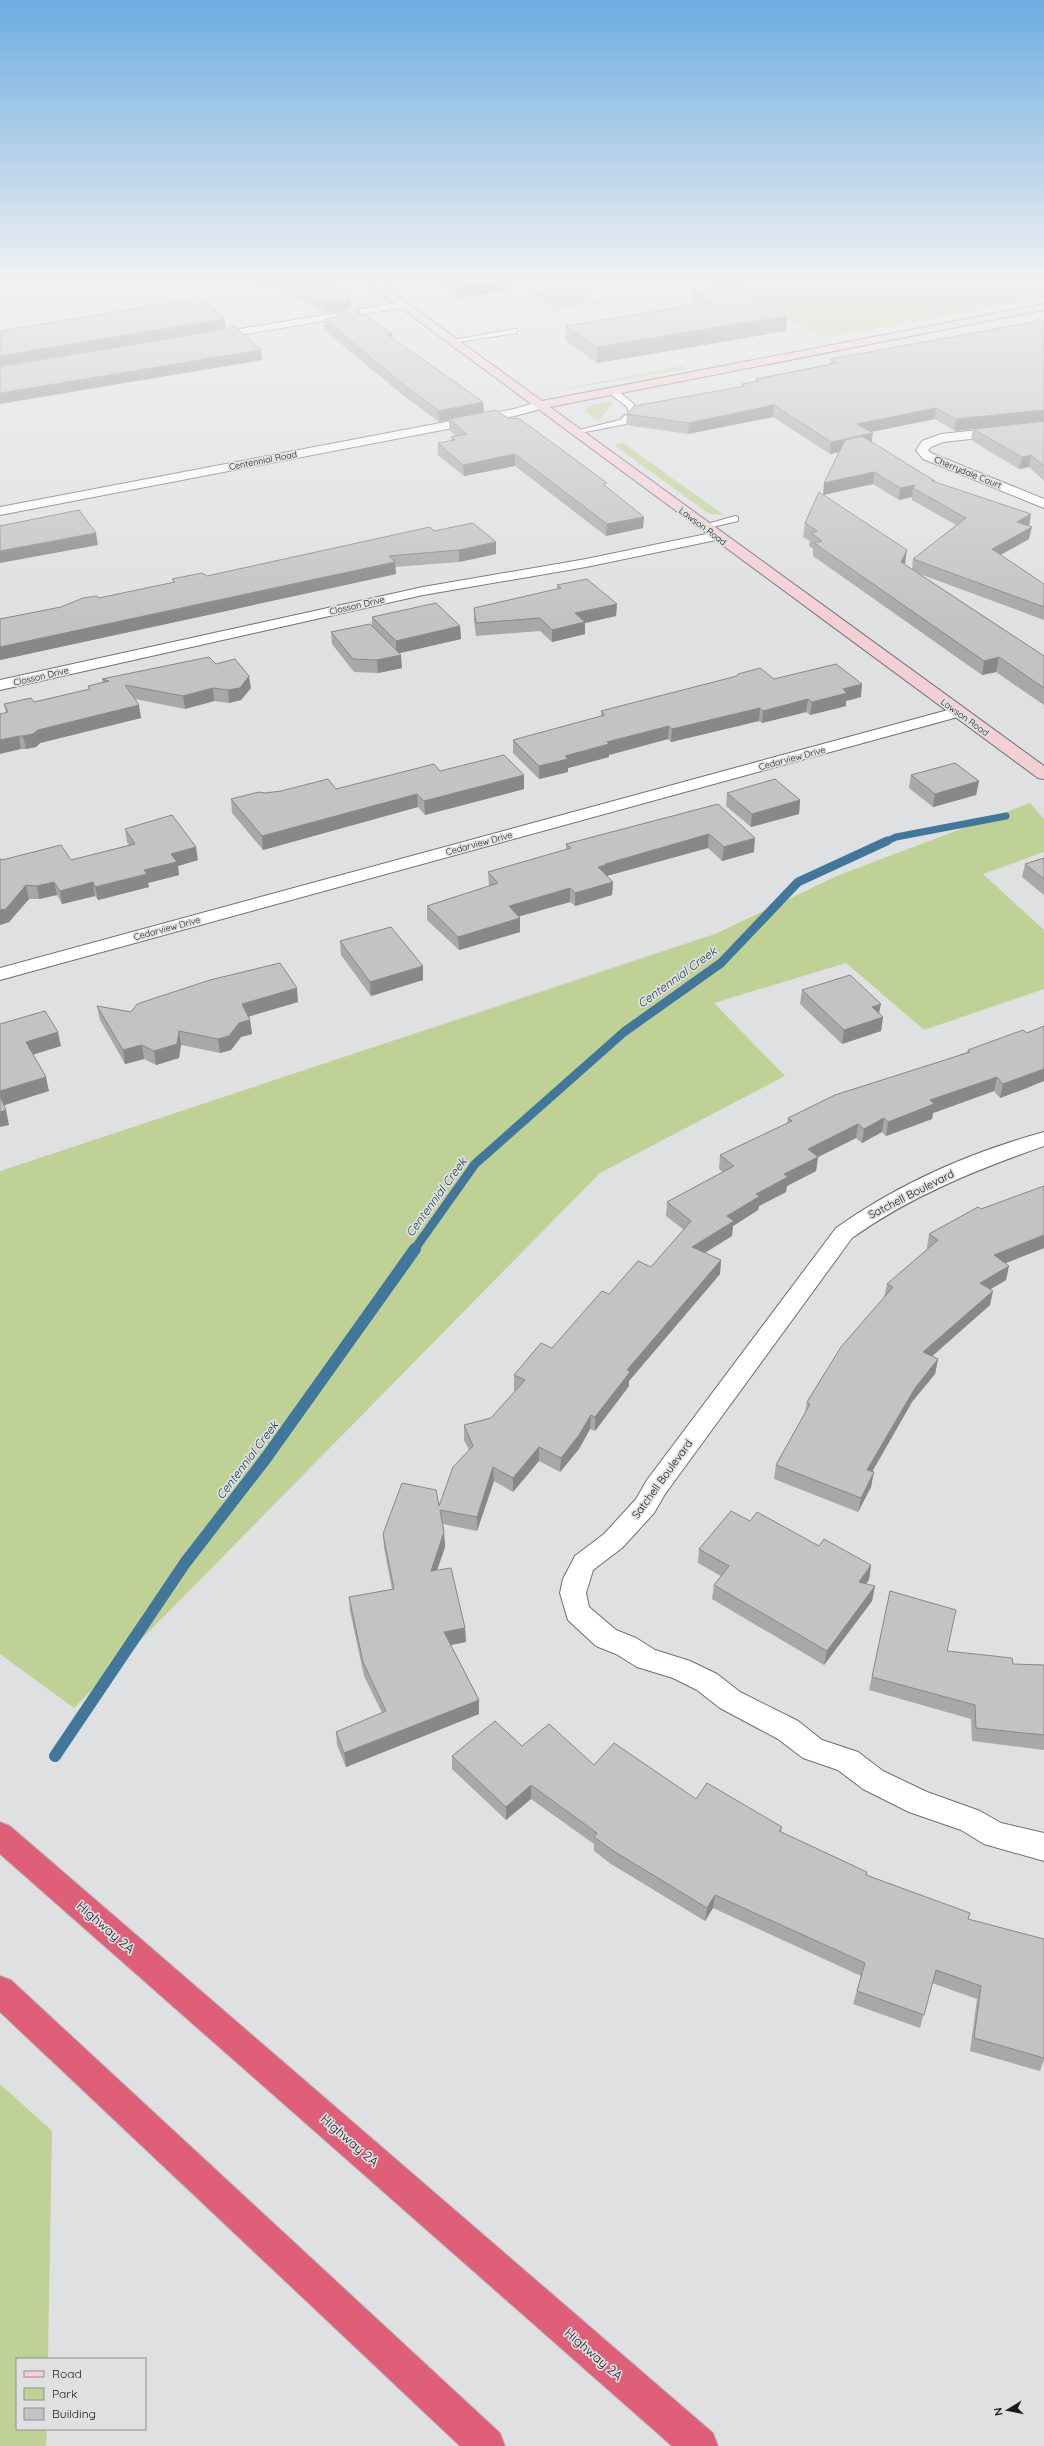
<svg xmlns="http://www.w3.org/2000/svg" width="1044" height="2446" viewBox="0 0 1044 2446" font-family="Quicksand,sans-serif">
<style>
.green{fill:#c0d195}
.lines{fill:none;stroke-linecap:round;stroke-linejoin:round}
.stream-far2{stroke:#42779c;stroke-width:7}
.stream-far1{stroke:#42779c;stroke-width:9}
.stream{stroke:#42779c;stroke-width:12}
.lane-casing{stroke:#6e6f70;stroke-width:2}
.street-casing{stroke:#6e6f70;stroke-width:2}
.secondary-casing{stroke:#6e6f70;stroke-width:2}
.highway-casing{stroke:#bababb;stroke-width:2}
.lane{fill:#fff;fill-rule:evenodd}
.street{fill:#fff;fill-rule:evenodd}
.secondary{fill:#f5cfd6;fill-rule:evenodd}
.highway{fill:#de5f77;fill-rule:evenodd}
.wall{fill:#a8a8a9;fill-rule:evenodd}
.shaded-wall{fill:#888889}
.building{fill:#c3c3c4;stroke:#888889}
.labels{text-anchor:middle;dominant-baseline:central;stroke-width:3.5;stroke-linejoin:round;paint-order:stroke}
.far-street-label{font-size:9px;fill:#1a1a1b;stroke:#dfe0e2}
.street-label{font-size:11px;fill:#1a1a1b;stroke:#dfe0e2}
.water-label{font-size:12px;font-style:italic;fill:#18394f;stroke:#dfe0e2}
.near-street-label{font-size:13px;fill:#1a1a1b;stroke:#dfe0e2}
</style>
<rect width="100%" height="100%" fill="#dfe0e2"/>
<g class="green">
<path d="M715 276H1044V298L822 338Z"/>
<path d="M576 286 601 303 552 311 527 294Z"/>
<path d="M683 366 687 369 561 390 562 389Z"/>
<path d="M610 401 613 403 598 421 584 411 592 405Z"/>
<path d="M623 443 724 515 709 514 614 445Z"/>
<path d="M1030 803 1044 819V852L983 874 1044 930V989L924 1030 846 963 714 1003 785 1076 600 1173 74 1708 0 1654V1171L715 934 839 875Z"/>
<path d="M0 2084 52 2131 48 2359H17V2429H47L46 2446H0Z"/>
</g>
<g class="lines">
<path class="stream-far2" d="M885 842 896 837 1006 816"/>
<path class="stream-far1" d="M414 1250 475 1164 624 1032 721 963 798 882 887 841"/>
<path class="stream" d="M55 1756 185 1563 266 1458 415 1249"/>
<g class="lane-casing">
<g id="lane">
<path d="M514 329H517V333L452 343 448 341Z"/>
<path d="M608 388H614L634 404 635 413H629L627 407 608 392Z"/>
<path d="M625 415 632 417 626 424 575 434 571 432 620 420Z"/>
<path d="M735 516 738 517V521L704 529 700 526Z"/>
</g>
</g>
<g class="street-casing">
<g id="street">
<path d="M402 302 406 303V307L210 340 204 337 210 334Z"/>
<path d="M540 401 544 402 546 405 544 408 515 416 0 515V507L514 409Z"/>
<path d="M1044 423V431L943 442 931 447 928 450 931 453 1044 499V508L923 459 916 450 922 441 941 434Z"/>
<path d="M716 532 723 536 721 539 586 567 423 595 0 690V680L423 587 586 559Z"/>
<path d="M959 707 965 709 967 712 965 715 0 980V968Z"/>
<path d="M1044 1132V1146C976 1170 911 1196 852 1238L665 1494 654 1513 622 1548 593 1570 586 1593 589 1607 616 1630 636 1638 655 1650 690 1661 717 1674 740 1692 798 1721 822 1740 858 1752 883 1771 927 1792 980 1811 1001 1823 1044 1833V1861L984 1844 961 1830 909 1812 863 1789 838 1770 803 1758 778 1739 720 1708 697 1690 673 1678 637 1667 616 1654 596 1646 568 1620 560 1593 563 1579 575 1556 604 1534 636 1499 647 1480 836 1228C898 1184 971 1152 1044 1132Z"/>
</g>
</g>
<g class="secondary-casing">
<path id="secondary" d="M358 276H370L542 401 1044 304V310L550 407 1044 766V779L1038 778Z"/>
</g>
<g class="highway-casing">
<g id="highway">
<path d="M0 1822 10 1826 713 2433 718 2446H672L0 1854Z"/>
<path d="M0 1976 11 1980 500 2433 505 2446H460L0 2012Z"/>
</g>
</g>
<use href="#lane" class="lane"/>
<use href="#street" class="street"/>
<use href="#secondary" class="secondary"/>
<use href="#highway" class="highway"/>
</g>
<g class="wall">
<path d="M247 276H322L351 299V307L361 313 392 338 483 402 484 413 606 487 643 528 606 536 515 466 464 476 438 455V443L451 441V437L456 436 449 430V420L439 422 404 396 324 330V319L337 317V311L325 313 273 285 260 287Z"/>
<path d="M427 276H501L506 280 507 290 458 298Z"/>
<path d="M693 291 787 316 786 331 597 363 566 341V326L692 306Z"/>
<path d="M1044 320V481L1029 467 1019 469 971 440 973 429 955 431 935 419 871 432 872 442 934 482 1031 514 1029 526V539L1001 555 1044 584V620L920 574 1044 656V705L996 672 982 675 813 556V549L809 546 810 541 803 537 805 523 823 495 839 452 830 454 773 417 688 434 626 425 627 414 741 386 742 384 755 381 756 379 830 364 831 359ZM873 484 899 500 912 497V500L956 525 913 559 912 569 905 564 823 495Z"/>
<path d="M434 531 496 542V554L459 562 395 567 396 574 0 660V619L61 607 99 598 173 582 172 579 207 576Z"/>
<path d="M557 585 617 604 616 616 585 623V634L552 642 540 631 476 636 474 620V608L557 589Z"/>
<path d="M372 617 460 626 461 639 399 653 402 668 378 673 354 672 332 644 331 632 372 626Z"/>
<path d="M216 664 251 688 241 700 229 703 214 701 185 709 135 699 141 718 40 743 36 747 26 749H21L6 713 4 704 34 702 89 690 88 686 103 683 102 679Z"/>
<path d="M774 679 861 697 846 701V706L810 715 806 712 762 723 759 721 671 742 668 739 609 755V757L568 768V772L539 779 513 753V740L601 716V711Z"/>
<path d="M440 771 524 775V789L425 815 418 807 263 850 232 813 231 799 265 793 336 789Z"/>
<path d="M911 775 979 781 976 795 933 807 909 788Z"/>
<path d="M727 793 800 800 799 814 751 827 726 806Z"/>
<path d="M718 804 754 852 722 861 708 848 607 876 613 882 612 895 575 906 570 902 518 917 520 918V932L459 950 427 920V906L489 886 488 872 566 850V844Z"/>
<path d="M125 829 198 860 178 866 179 875 148 883 149 887 98 900 95 896 62 904 57 895 39 899H29L9 922 0 925V859L71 860 129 845 127 842Z"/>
<path d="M1044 858V895L1022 877 1025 864Z"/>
<path d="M340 941 423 980 371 996 341 955Z"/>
<path d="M802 990 879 1013 883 1017 881 1031 842 1044 800 1004Z"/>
<path d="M298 1002 249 1016 250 1020 252 1034 241 1037 231 1050 220 1053 181 1045 179 1058 156 1065 144 1059 125 1064 100 1020 97 1006 131 1012Z"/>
<path d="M968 1050 1027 1088 1000 1098 994 1091 933 1113 932 1119 886 1136 882 1132 862 1143 856 1138 818 1157 816 1171 787 1186 786 1192 759 1206 758 1210 733 1226 732 1236 705 1253 721 1260 720 1274 629 1381V1386L595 1431 590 1429 579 1449 560 1472 539 1461 513 1492 494 1481 477 1531 443 1524 444 1532 445 1547 437 1570 465 1628 466 1642 451 1645 479 1700V1714L346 1767 337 1745 336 1732 382 1713 364 1676 350 1611 349 1597 392 1589 384 1548 383 1534 439 1506 469 1450 464 1440V1425L491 1418 515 1391 514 1390V1375L552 1348 609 1294 651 1267 684 1230 666 1216 667 1202 723 1172 719 1169 720 1155 787 1123 788 1118 967 1052Z"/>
<path d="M1044 1186V1248L1005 1263 1006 1280 991 1289 990 1305 932 1356 938 1359 935 1374 912 1402 872 1472 871 1487 858 1512 774 1479 776 1465 805 1413 807 1402 884 1298 887 1284 928 1249 927 1248 929 1234 981 1209Z"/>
<path d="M750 1521 819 1546 871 1565 869 1580 865 1584 875 1586 872 1601 824 1665 712 1599 714 1585 721 1576 698 1563 699 1549Z"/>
<path d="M890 1591 947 1651 1013 1664 1044 1665V1750L972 1741 971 1719 869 1690Z"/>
<path d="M522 1746 594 1765 696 1799 782 1827 781 1832 867 1872 866 1876 968 1919 1044 1939V2060L1040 2071 970 2051 977 1999 932 1983 920 2028 853 2004 861 1976 713 1908 705 1921 611 1864 594 1851V1844L531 1799 506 1820 452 1769V1756Z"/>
</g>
<g class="shaded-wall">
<path d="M263 276H272L273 285 260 287 259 277Z"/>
<path d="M506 280 507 290 458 298 457 288Z"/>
<path d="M351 299V309L337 310V311L325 313 324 303Z"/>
<path d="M360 306 361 316 357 314Z"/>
<path d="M787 316 786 331 597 363V347Z"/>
<path d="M225 319 226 329 0 366V356Z"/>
<path d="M387 334H392V344Z"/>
<path d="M261 350 262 360 0 404V393Z"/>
<path d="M483 402 484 413 439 422V411Z"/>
<path d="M774 405 773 417 688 434 689 423Z"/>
<path d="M936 408 935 419 855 435 857 424Z"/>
<path d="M1044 410V422L973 429 955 431 956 419Z"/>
<path d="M873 433 871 445 830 454 831 442Z"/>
<path d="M515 454V466L464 476 463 465Z"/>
<path d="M1031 455 1029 467 1019 469 1022 457Z"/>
<path d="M874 472 873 484 823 495 824 483Z"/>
<path d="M915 485 913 488 912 497 899 500 900 488Z"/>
<path d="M1031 514 1029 526 1017 522Z"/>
<path d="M644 517 643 528 606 536 607 524Z"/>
<path d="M1032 527 1029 539 990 560 992 549Z"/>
<path d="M96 533 98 545 0 563V551Z"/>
<path d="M496 542V554L459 562V550Z"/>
<path d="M907 550 905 564 901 562Z"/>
<path d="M395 562 396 574 0 660V647Z"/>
<path d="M617 604 616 616 585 623V634L552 642V630L575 613Z"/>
<path d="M460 626 461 639 396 654V641Z"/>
<path d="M401 655 402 668 378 673 377 660Z"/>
<path d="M999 657 996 672 982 675 984 661Z"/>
<path d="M249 676 251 688 241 700 229 703 228 690Z"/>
<path d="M862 684 861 697 846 701V706L810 715 812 702 843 689Z"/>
<path d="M213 688 214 701 185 709 183 696Z"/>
<path d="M808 699 806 712 762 723 763 711Z"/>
<path d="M139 705 141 718 40 743 36 747 26 749 23 736 38 730Z"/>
<path d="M760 708 759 721 671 742 672 729Z"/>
<path d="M669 726 668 739 609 755V757L568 768V772L539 779V766L565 756 607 742Z"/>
<path d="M19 736 21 749 0 754V740Z"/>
<path d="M524 775V789L425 815 424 801Z"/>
<path d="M979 781 976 795 933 807 935 794Z"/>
<path d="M417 794 418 807 263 850 262 836Z"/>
<path d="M800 800 799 814 751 827 752 814Z"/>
<path d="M709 834 708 848 606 876 598 867 605 864Z"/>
<path d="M755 838 754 852 722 861 724 847Z"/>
<path d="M196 847 198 860 178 866 179 875 148 883 149 887 98 900 95 887 144 870 171 854Z"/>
<path d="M54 882 57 895 39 899 37 886Z"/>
<path d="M93 882 95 896 62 904 60 891Z"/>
<path d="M613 882 612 895 575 906V893Z"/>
<path d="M26 885 29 899 9 922 0 925V910Z"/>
<path d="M570 888V902L509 919V906Z"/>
<path d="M520 918V932L459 950 458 937Z"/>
<path d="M423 966V980L371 996 370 982Z"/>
<path d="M297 988 298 1002 244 1018 242 1004Z"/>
<path d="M881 1004 878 1018 872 1007Z"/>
<path d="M883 1017 881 1031 842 1044 844 1030Z"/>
<path d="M250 1020 252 1034 241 1037 231 1050 220 1053 218 1039 239 1023Z"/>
<path d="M179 1031 181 1045 179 1058 156 1065 154 1051Z"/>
<path d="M58 1032 61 1046 29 1056 26 1042Z"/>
<path d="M142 1045 144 1059 125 1064 123 1050Z"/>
<path d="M1044 1069V1081L1027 1088 1000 1098 1003 1084Z"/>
<path d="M46 1077 49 1091 2 1106 0 1098V1091Z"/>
<path d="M997 1077 994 1091 933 1113 932 1119 886 1136 888 1122 930 1100Z"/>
<path d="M6 1110 9 1125 0 1127V1112Z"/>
<path d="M884 1118 882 1132 862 1143 864 1129Z"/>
<path d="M858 1124 856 1138 818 1157 816 1171 787 1186 786 1192 759 1206 758 1210 733 1226 732 1236 691 1261 692 1247 727 1216 756 1194 784 1174 808 1149Z"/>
<path d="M1044 1235V1248L991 1269 994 1255Z"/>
<path d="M721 1260 720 1274 629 1381V1386L595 1431V1417L627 1370Z"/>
<path d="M1009 1266 1006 1280 977 1297 980 1283Z"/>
<path d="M993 1291 990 1305 920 1367 923 1352Z"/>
<path d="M938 1359 935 1374 912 1402 865 1484 867 1470 915 1388Z"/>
<path d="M591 1415 590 1429 579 1449 560 1472 561 1458Z"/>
<path d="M539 1447V1461L513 1492V1478Z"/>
<path d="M493 1467 494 1481 477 1531V1517Z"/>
<path d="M874 1472 871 1487 858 1512 861 1498Z"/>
<path d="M444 1532 445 1547 432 1585 431 1571Z"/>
<path d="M871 1565 869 1580 856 1596 859 1582Z"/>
<path d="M875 1586 872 1601 824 1665 827 1651Z"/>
<path d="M465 1628 466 1642 445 1646 444 1632Z"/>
<path d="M479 1700V1714L346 1767 344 1753Z"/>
<path d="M531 1785V1799L506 1820V1807Z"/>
<path d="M715 1895 713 1908 705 1921 707 1908Z"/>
</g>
<g class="building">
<path d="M275 276H322L351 299 324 303Z"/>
<path d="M441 276H501L506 280 457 288Z"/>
<path d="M735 286 787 316 597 347 566 326 713 302 693 291Z"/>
<path d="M201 298 225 319 0 356V331Z"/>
<path d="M360 306 357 314 362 313 392 334H387L483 402 439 411 404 385 324 319 347 316 337 310Z"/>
<path d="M1044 320V410L956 419 936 408 857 424 873 433 831 442 774 405 689 423 627 414 634 406 745 386 742 384 759 381 756 379 837 363 831 359Z"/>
<path d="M235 327 261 350 0 393V367Z"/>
<path d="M496 410 508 418 520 419 607 483 603 484 644 517 607 524 515 454 463 465 438 443 455 440 451 437 467 434 449 419Z"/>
<path d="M1044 421V466L1031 455 1022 457 973 429Z"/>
<path d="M862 436 935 481H932L1031 514 1017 522 1032 527 992 549 1044 584V607L913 559 966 518 913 488 915 485 900 488 874 472 824 483 845 440Z"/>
<path d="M819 492 907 550 901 562 1044 656V688L999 657 984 661 814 543 822 541 811 533 817 531 805 523Z"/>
<path d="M79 510 96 533 0 551V526Z"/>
<path d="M473 523 496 542 459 550 389 556 395 562 0 647V619L61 607 83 598 97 596 99 598 175 582 172 579 202 573 207 576 430 527 434 531Z"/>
<path d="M587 579 617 604 575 613 585 622 552 630 540 618 476 623 474 608 561 588 557 585Z"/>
<path d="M436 603 460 626 396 641 372 617Z"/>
<path d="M370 624 401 655 377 660 353 659 331 632Z"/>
<path d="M209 657 216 664 235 659 249 676 240 688 228 690 213 688 183 696 125 685 139 705 38 730 33 734 23 736H19L0 740V714L8 712 4 704 31 698 34 702 90 689 88 686 109 681 102 679Z"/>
<path d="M836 664 862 684 843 689 847 693 812 702 808 699 763 711 760 708 672 729 669 726 607 742 609 744 565 756 568 759 539 766 513 740 605 715 601 711 737 676 738 674 760 668 774 679Z"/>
<path d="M504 755 524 775 424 801 417 794 262 836 231 799 259 792 265 793 281 791 328 779 336 789 434 764 440 771Z"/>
<path d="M955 763 979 781 935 794 911 775Z"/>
<path d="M775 779 800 800 752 814 727 793Z"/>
<path d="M718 804 755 838 724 847 709 834 605 864 606 865 598 867 613 882 575 893 570 888 509 906 520 918 458 937 427 906 498 883 488 872 571 848 566 844Z"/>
<path d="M172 815 196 847 171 854 177 862 144 870 147 874 95 887 93 882 60 891 54 882 37 886 26 885 6 909 0 910V859L2 860 61 845 71 860 135 844 125 829Z"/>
<path d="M1044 858V879L1025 864Z"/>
<path d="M391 927 423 966 370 982 340 941Z"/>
<path d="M280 963 297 988 242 1004 250 1020 239 1023 229 1036 218 1039 179 1031 177 1044 154 1051 142 1045 123 1050 97 1006 131 1012 137 1004 210 980Z"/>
<path d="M850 975 881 1004 872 1007 883 1017 844 1030 802 990Z"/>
<path d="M45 1011 58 1032 26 1042 46 1077 0 1091V1024Z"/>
<path d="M1044 1026V1069L1030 1074 1003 1084 997 1077 930 1100 934 1104 888 1122 884 1118 864 1129 858 1124 808 1149 818 1157 784 1174 788 1177 756 1194 760 1196 727 1216 734 1221 692 1247 721 1260 627 1370 630 1372 595 1417 591 1415 579 1435 561 1458 539 1447 513 1478 493 1467 477 1517 440 1510 444 1532 431 1571 451 1568 465 1628 444 1632 479 1700 344 1753 336 1732 386 1711 363 1662 349 1597 394 1589 383 1534 402 1483 436 1490 439 1506 453 1467 473 1446 464 1425 491 1418 525 1380 514 1375 541 1343 552 1348 602 1291 609 1294 638 1261 651 1267 691 1221 667 1202 734 1166 720 1155 792 1121 788 1118 835 1095 970 1052 968 1050 1023 1030 1027 1033Z"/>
<path d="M0 1096 6 1110 0 1112Z"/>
<path d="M1044 1186V1235L994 1255 1009 1266 980 1283 993 1291 923 1352 938 1359 915 1388 867 1470 874 1472 861 1498 776 1465 810 1404 807 1402 841 1347 893 1287 887 1284 938 1240 929 1234 978 1207 981 1209Z"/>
<path d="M731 1511 750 1521 757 1512 819 1546 824 1539 871 1565 859 1582 875 1586 827 1651 714 1585 729 1566 699 1549Z"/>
<path d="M890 1591 956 1610 947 1651 1012 1658 1013 1664 1044 1665V1735L976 1728 975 1705 872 1677Z"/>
<path d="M495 1721 522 1746 549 1724 594 1765 614 1743 696 1799 707 1783 782 1827 779 1831 867 1872 866 1875 970 1913 968 1919 1044 1939V2058L974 2038 981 1986 936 1970 924 2015 857 1991 865 1963 715 1895 707 1908 612 1850 594 1837 597 1833 531 1785 506 1807 452 1756Z"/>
</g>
<linearGradient id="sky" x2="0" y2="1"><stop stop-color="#6cace0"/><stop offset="0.45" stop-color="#f1f1f2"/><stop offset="1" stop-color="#f1f1f2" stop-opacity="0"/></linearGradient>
<rect width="1044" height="619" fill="url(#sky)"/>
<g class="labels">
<g class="far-street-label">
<text transform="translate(263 460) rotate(-11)">Centennial Road</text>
<text transform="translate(968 472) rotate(22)">Cherrydale Court</text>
<text transform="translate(703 526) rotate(37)">Lawson Road</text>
<text transform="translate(357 605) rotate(-13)">Closson Drive</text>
<text transform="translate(41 676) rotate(-13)">Closson Drive</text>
<text transform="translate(965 717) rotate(36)">Lawson Road</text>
<text transform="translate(792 758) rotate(-15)">Cedarview Drive</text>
<text transform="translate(479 843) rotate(-15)">Cedarview Drive</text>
<text transform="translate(167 928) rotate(-15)">Cedarview Drive</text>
</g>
<g class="street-label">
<text transform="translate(911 1194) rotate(-27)">Satchell Boulevard</text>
<text transform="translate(662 1479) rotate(-54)">Satchell Boulevard</text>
</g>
<g class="water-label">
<text transform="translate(677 977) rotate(-36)">Centennial Creek</text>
<text transform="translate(436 1197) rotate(-54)">Centennial Creek</text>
<text transform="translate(247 1460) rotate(-53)">Centennial Creek</text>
</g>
<g class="near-street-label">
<text transform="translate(106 1927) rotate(41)">Highway 2A</text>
<text transform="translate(350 2140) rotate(41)">Highway 2A</text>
<text transform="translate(594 2354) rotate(41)">Highway 2A</text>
</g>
</g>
<rect x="16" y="2358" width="130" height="72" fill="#dfe0e2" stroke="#909192"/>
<rect x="24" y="2371" width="20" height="6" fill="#f5cfd6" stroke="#909192"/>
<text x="52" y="2378" font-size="12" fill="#1a1a1b">Road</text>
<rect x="24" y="2388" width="20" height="12" fill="#c0d195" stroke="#909192"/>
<text x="52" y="2398" font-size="12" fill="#1a1a1b">Park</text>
<rect x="24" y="2408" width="20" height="12" fill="#c3c3c4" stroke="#909192"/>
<text x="52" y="2418" font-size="12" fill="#1a1a1b">Building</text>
<g transform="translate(1008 2410) rotate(260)" stroke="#dfe0e2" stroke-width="3" paint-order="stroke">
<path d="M0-3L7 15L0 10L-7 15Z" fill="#1a1a1b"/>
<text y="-6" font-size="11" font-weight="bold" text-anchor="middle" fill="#1a1a1b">N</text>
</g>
</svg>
